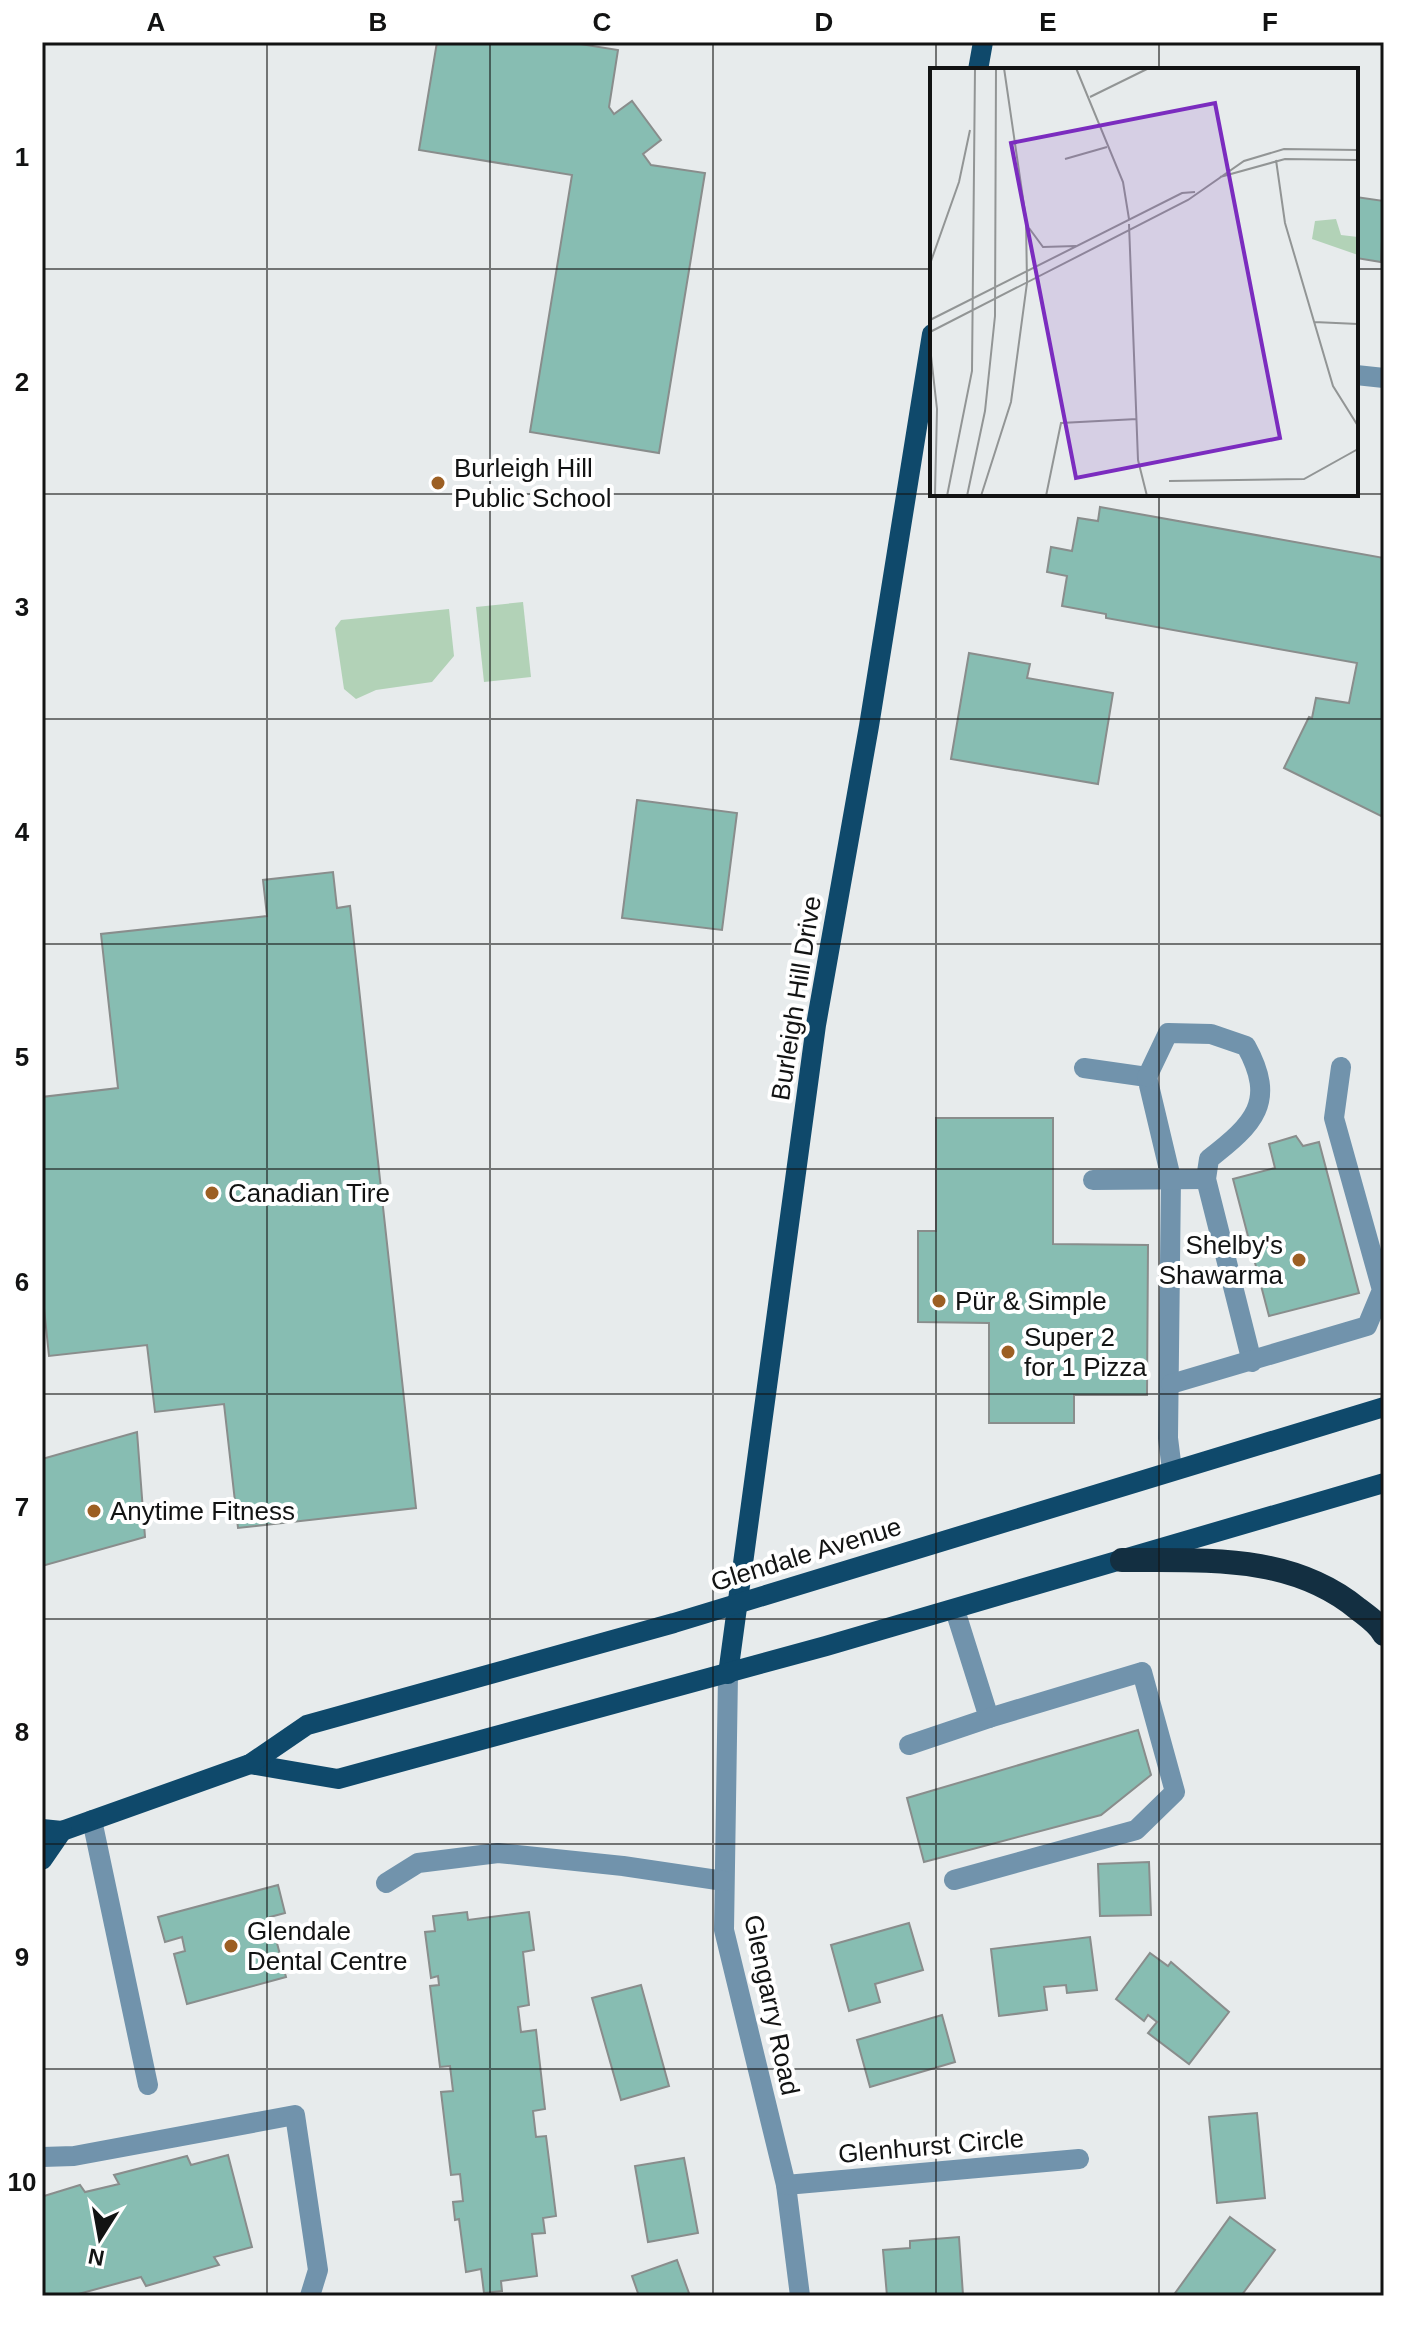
<svg xmlns="http://www.w3.org/2000/svg" width="1426" height="2338" viewBox="0 0 1426 2338" font-family="Arial,sans-serif">
<style>
.green{fill:#b2d2b7}
.building{fill:#87bdb2;stroke:#898d8c;stroke-width:2}
.lines{fill:none;stroke-linecap:round;stroke-linejoin:round}
.minor{stroke:#7193ac;stroke-width:20}
.major{stroke:#0f496b;stroke-width:20}
.highway{stroke:#132f41;stroke-width:24}
.grid{fill:none;stroke:#121313;stroke-width:2;stroke-opacity:0.55}
.poi-dot{fill:#9c5f23;stroke:#fff;stroke-width:3}
.labels{text-anchor:middle;dominant-baseline:central;stroke-width:8;stroke-linejoin:round;paint-order:stroke}
.poi-label{font-size:26px;fill:#121313;stroke:#fff;text-anchor:start}
.street-label{font-size:26px;fill:#121313;stroke:#fff}
.inset-road{fill:none;stroke:#929595;stroke-width:2}
.view{fill:#7b2cbf;fill-opacity:0.15;stroke:#7b2cbf;stroke-width:4}
.inset-edge{fill:none;stroke:#121313;stroke-width:4}
.neatline{fill:none;stroke:#121313;stroke-width:3}
.grid-label{font-size:26px;text-anchor:middle;font-weight:bold;fill:#121313}
</style>
<rect width="100%" height="100%" fill="#e7ebec"/>
<g class="green">
<path d="M523 602 531 677 484 682 476 607Z"/>
<path d="M449 609 454 656 432 682 376 690 356 699 344 689 335 628 341 620Z"/>
</g>
<g class="building">
<path d="M437 42H568L618 50 609 107 614 114 632 101 661 140 643 154 651 165 705 173 659 453 530 432 572 175 419 150Z"/>
<path d="M1356 197 1384 201 1381 262 1356 258Z"/>
<path d="M1100 507 1384 558V810L1381 816 1284 768 1309 717 1312 718 1316 698 1349 703 1357 663 1106 618V614L1062 606 1067 576 1047 572 1051 547 1072 551 1078 518 1098 521Z"/>
<path d="M969 653 1030 664 1027 678 1113 693 1098 784 951 759Z"/>
<path d="M637 800 737 813 722 930 622 918Z"/>
<path d="M333 872 337 908 350 906 416 1508 238 1528 224 1404 155 1412 147 1345 49 1356 42 1289V1097L118 1088 101 934 267 916 263 880Z"/>
<path d="M936 1118H1053V1244L1148 1245 1147 1395H1074V1423H989V1323L918 1322V1231H936Z"/>
<path d="M1296 1136 1303 1146 1319 1142 1359 1293 1269 1316 1233 1179 1275 1168 1269 1144Z"/>
<path d="M137 1432 145 1537 42 1566V1459Z"/>
<path d="M1138 1730 1151 1775 1101 1815 924 1862 907 1798Z"/>
<path d="M1149 1862 1151 1915 1100 1916 1098 1864Z"/>
<path d="M278 1885 285 1913 270 1917 286 1977 187 2004 174 1954 185 1951 182 1937 165 1942 158 1917Z"/>
<path d="M467 1912 468 1920 529 1912 534 1950 523 1952 529 2005 518 2007 521 2032 536 2030 545 2109 533 2111 536 2137 546 2136 556 2216 543 2218 545 2233 532 2234 537 2276 501 2281 502 2291 484 2293 481 2269 466 2272 459 2219 455 2220 453 2202 463 2201 460 2174 451 2175 441 2092 453 2091 450 2066 440 2067 430 1986 439 1985 438 1976 431 1978 425 1932 435 1931 433 1916Z"/>
<path d="M909 1923 923 1970 875 1984 880 2002 849 2011 831 1945Z"/>
<path d="M1090 1937 1097 1990 1067 1993 1066 1985 1044 1987 1047 2010 999 2016 991 1949Z"/>
<path d="M1150 1953 1168 1966 1171 1962 1229 2012 1189 2064 1148 2033 1157 2022 1148 2015 1144 2021 1116 1999Z"/>
<path d="M641 1985 669 2086 621 2100 592 1998Z"/>
<path d="M942 2015 955 2062 870 2087 857 2040Z"/>
<path d="M1257 2113 1265 2198 1217 2203 1209 2117Z"/>
<path d="M228 2155 252 2247 214 2257 219 2265 146 2286 141 2277 71 2296H42L44 2196 80 2185 85 2192 119 2184 114 2175 187 2156 191 2165Z"/>
<path d="M684 2158 698 2233 648 2242 635 2166Z"/>
<path d="M1230 2217 1275 2250 1241 2296H1173Z"/>
<path d="M959 2237 963 2295 887 2296 883 2250 910 2248V2241Z"/>
<path d="M677 2260 690 2296H639L632 2276Z"/>
</g>
<g class="lines">
<g class="minor">
<path d="M1356 375 1384 378"/>
<path d="M1084 1068 1147 1077 1171 1178 1168 1438 1172 1470"/>
<path d="M1147 1077 1168 1033 1211 1034 1246 1046C1277 1102 1254 1124 1209 1159L1206 1179 1252 1362"/>
<path d="M1093 1180 1206 1179"/>
<path d="M1171 1384 1367 1326 1382 1290 1334 1118 1341 1067"/>
<path d="M728 1674 724 1930 786 2185 800 2296"/>
<path d="M909 1745 989 1718 955 1610"/>
<path d="M92 1820 148 2085"/>
<path d="M954 1880 1136 1830 1175 1792 1142 1672 989 1718"/>
<path d="M386 1883 418 1863 498 1853 623 1866 724 1881"/>
<path d="M42 2157 74 2156 295 2115 318 2270 310 2296"/>
<path d="M786 2185 1079 2159"/>
</g>
<g class="major">
<path d="M978 70 983 42"/>
<path d="M728 1674 816 1025 869 726 932 334"/>
<path d="M250 1764 338 1779 826 1646 1384 1483"/>
<path d="M42 1829 62 1831 250 1764 307 1725 674 1623 1384 1407"/>
<path d="M42 1860 62 1831"/>
</g>
<path class="highway" d="M1122 1560C1204 1561 1290 1553 1358 1609 1367 1616 1378 1623 1384 1634"/>
</g>
<path class="grid" d="M267 42V2296M490 42V2296M713 42V2296M936 42V70M1159 42V70M42 269H932M1356 269H1384M42 494H932M932 494H1356M936 494V2296M1159 494V2296M1356 494H1384M42 719H1384M42 944H1384M42 1169H1384M42 1394H1384M42 1619H1384M42 1844H1384M42 2069H1384"/>
<g class="poi-dot">
<circle cx="438" cy="483" r="8"/>
<circle cx="212" cy="1193" r="8"/>
<circle cx="1299" cy="1260" r="8"/>
<circle cx="939" cy="1301" r="8"/>
<circle cx="1008" cy="1352" r="8"/>
<circle cx="94" cy="1511" r="8"/>
<circle cx="231" cy="1946" r="8"/>
</g>
<g class="labels">
<g class="poi-label">
<text x="454" y="468">Burleigh Hill<tspan x="454" dy="30">Public School</tspan></text>
<text x="228" y="1193">Canadian Tire</text>
<text x="1283" y="1245" text-anchor="end">Shelby's<tspan x="1283" dy="30">Shawarma</tspan></text>
<text x="955" y="1301">Pür &amp; Simple</text>
<text x="1024" y="1337">Super 2<tspan x="1024" dy="30">for 1 Pizza</tspan></text>
<text x="110" y="1511">Anytime Fitness</text>
<text x="247" y="1931">Glendale<tspan x="247" dy="30">Dental Centre</tspan></text>
</g>
<g class="street-label">
<text transform="translate(796 998) rotate(-81)">Burleigh Hill Drive</text>
<text transform="translate(806 1554) rotate(-17)">Glendale Avenue</text>
<text transform="translate(772 2005) rotate(78)">Glengarry Road</text>
<text transform="translate(931 2146) rotate(-5)">Glenhurst Circle</text>
</g>
</g>
<g transform="translate(930 68)">
<rect width="428" height="428" fill="#e7ebec"/>
<path d="M406 151 411 167 428 169V187L382 171 385 153Z" fill="#b2d2b7"/>
<path class="inset-road" d="M146 0 193 114 199 151M160 29 219 0M135 91 177 79M346 92 355 155 403 318 428 358M290 109 355 91 428 92M199 156 208 392 217 428M99 160 113 179 146 178M0 196 29 114 40 62M0 252 252 125 265 124M384 254 428 256M0 264 258 132 314 93 354 81 428 82M0 279 7 341 5 428M239 413 374 411 428 381M17 428 42 303 45 0M37 428 55 343 65 248 66 0M51 428 81 334 97 215 96 151 74 0M116 428 131 355 207 351"/>
<path class="view" d="M285 35 350 370 146 410 81 75Z"/>
<rect width="428" height="428" class="inset-edge"/>
</g>
<rect width="1426" height="2338" fill="none" stroke="#ffffff" stroke-width="88"/>
<g transform="translate(100 2238) rotate(191)" stroke="#ffffff" stroke-width="6" paint-order="stroke">
<path d="M0-6L14 30L0 20L-14 30Z" fill="#121313"/>
<text y="-12" font-size="22" font-weight="bold" text-anchor="middle" fill="#121313">N</text>
</g>
<rect x="44" y="44" width="1338" height="2250" class="neatline"/>
<g class="grid-label">
<text x="156" y="31">A</text>
<text x="378" y="31">B</text>
<text x="602" y="31">C</text>
<text x="824" y="31">D</text>
<text x="1048" y="31">E</text>
<text x="1270" y="31">F</text>
<text x="22" y="166">1</text>
<text x="22" y="391">2</text>
<text x="22" y="616">3</text>
<text x="22" y="841">4</text>
<text x="22" y="1066">5</text>
<text x="22" y="1291">6</text>
<text x="22" y="1516">7</text>
<text x="22" y="1741">8</text>
<text x="22" y="1966">9</text>
<text x="22" y="2191">10</text>
</g>
</svg>
